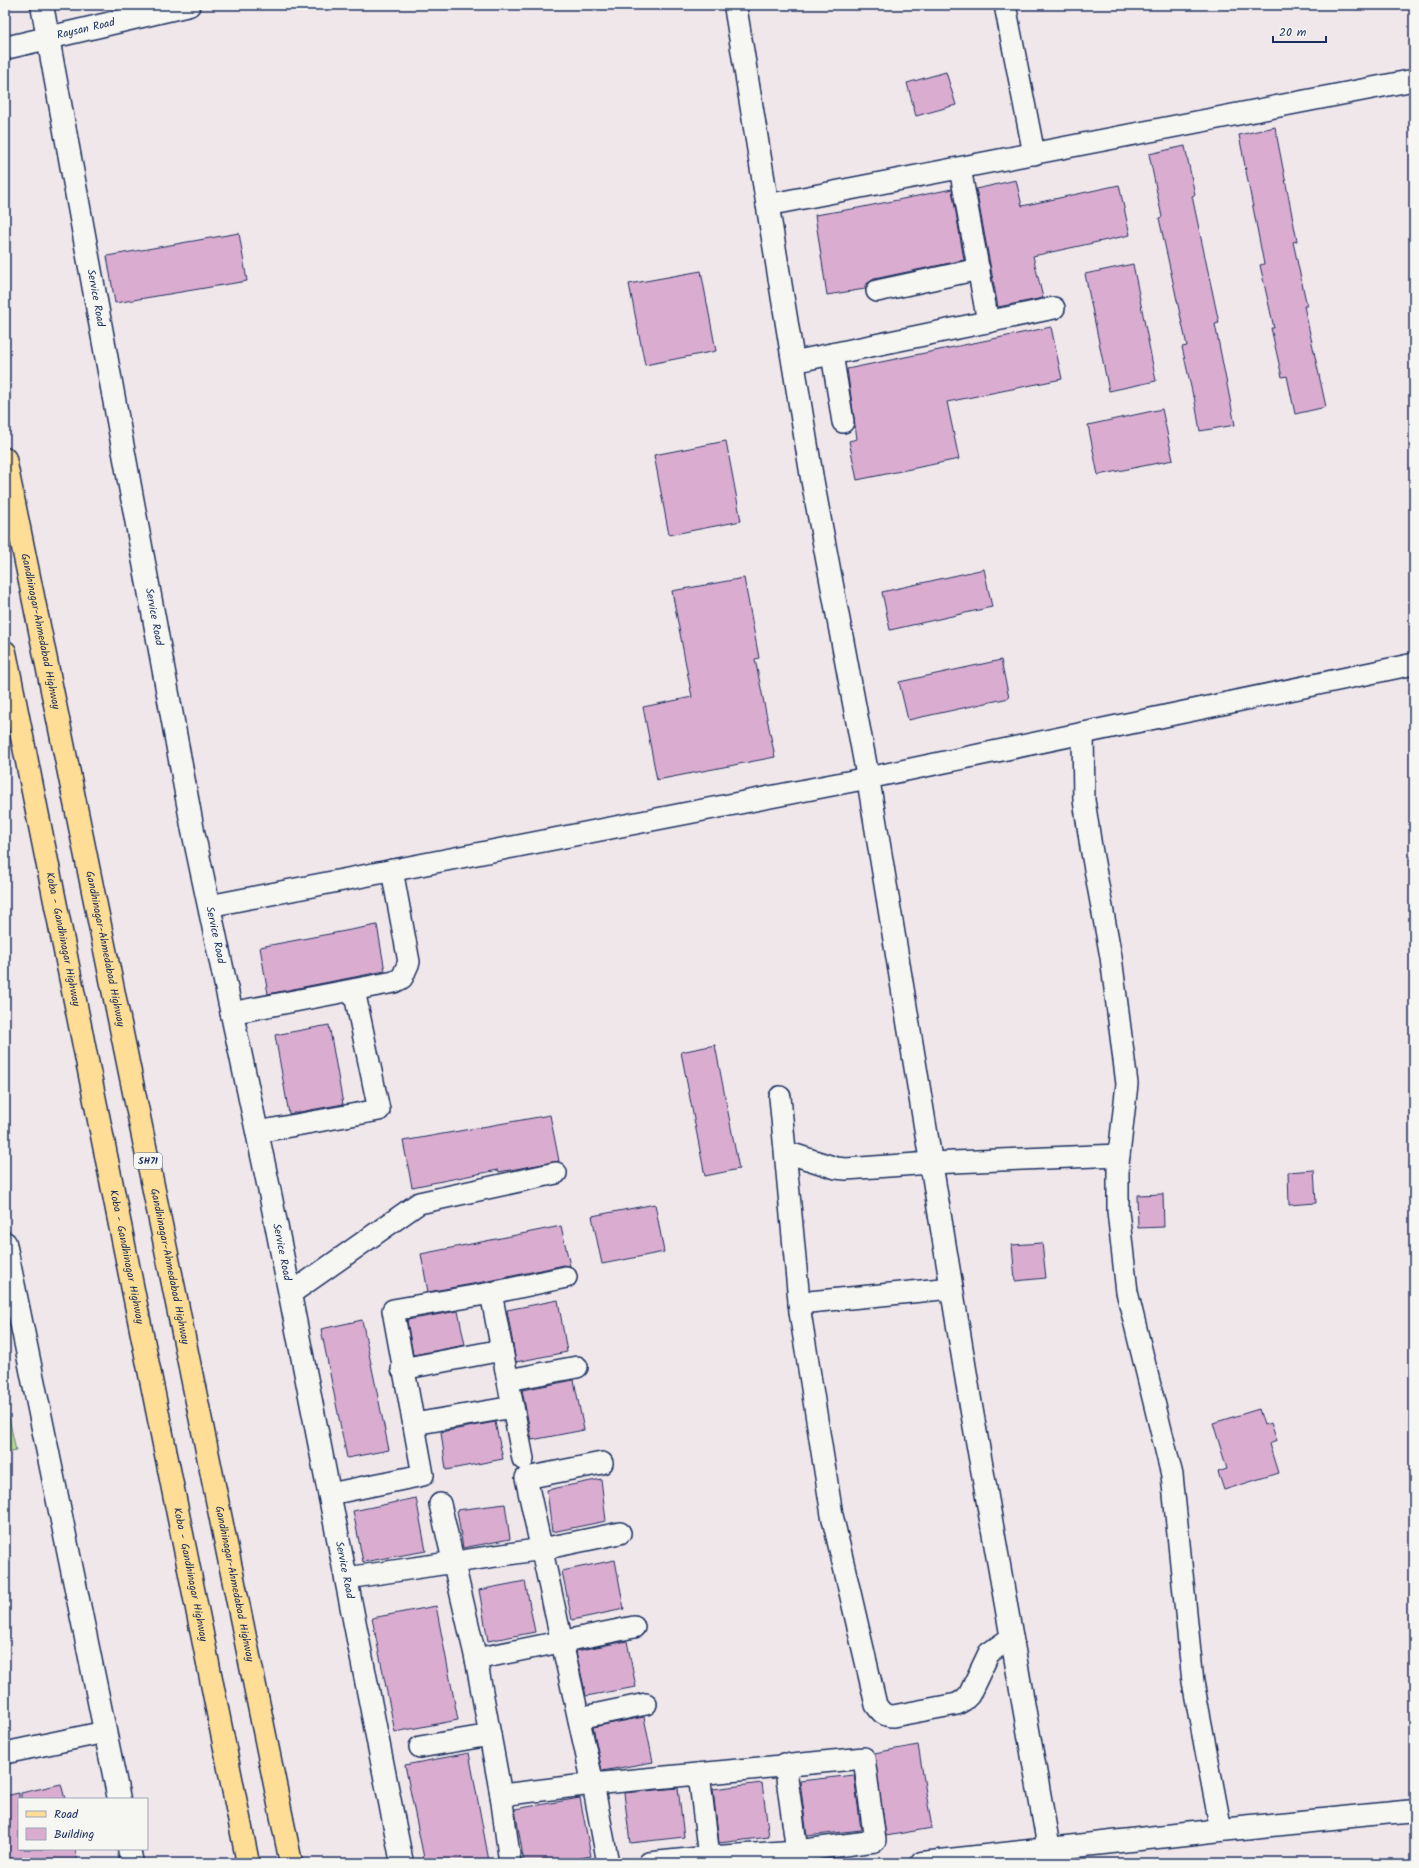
<svg xmlns="http://www.w3.org/2000/svg" width="1419" height="1868" viewBox="0 0 1419 1868" font-family="Kalam,sans-serif">
<style>
.green{fill:#b7d791;stroke:#698378}
.building{fill:#daadd0;stroke:#1b2f5e}
.lines{fill:none;stroke-linecap:round;stroke-linejoin:round}
.street-casing{stroke:#1b2f5e;stroke-width:24}
.secondary-casing{stroke:#1b2f5e;stroke-width:25}
.primary-casing{stroke:#1b2f5e;stroke-width:25}
.street{stroke:#f6f6f2;stroke-width:21}
.secondary{stroke:#f6f6f2;stroke-width:22}
.primary{stroke:#fede96;stroke-width:22}
.labels{text-anchor:middle;dominant-baseline:central;stroke-width:3;stroke-linejoin:round;paint-order:stroke}
.shield{fill:#f6f6f2;stroke:#5d6b8a;stroke-width:1}
.shield-label{font-size:10px;font-weight:bold;fill:#1b2f5e}
.street-label{font-size:11px;fill:#1b2f5e;stroke:#f6f6f2}
</style>
<rect width="100%" height="100%" fill="#f0e7eb"/>
<filter id="ink" filterUnits="userSpaceOnUse"><feTurbulence type="fractalNoise" baseFrequency=".025" numOctaves="2"/><feDisplacementMap in="SourceGraphic" scale="8" xChannelSelector="R" yChannelSelector="G"/><feConvolveMatrix kernelMatrix="1 2 1 2 8 2 1 2 1" color-interpolation-filters="sRGB"/></filter>
<g filter="url(#ink)">
<path class="green" d="M5 1398 16 1451 5 1453Z"/>
<g class="building">
<path d="M946 72 956 105 916 116 907 83Z"/>
<path d="M1275 127 1297 241 1293 242 1307 306H1304L1326 407 1295 414 1287 376 1282 377 1271 328H1274L1260 265 1264 264 1239 135Z"/>
<path d="M1185 146 1195 195 1192 196 1219 323 1215 324 1235 425 1200 431 1194 396H1193L1182 347 1187 346 1159 218 1162 217 1149 154Z"/>
<path d="M1016 180 1022 206 1119 185 1130 235 1033 256 1043 298 998 307 976 189Z"/>
<path d="M952 189 964 260 874 279 865 285V289L827 295 815 215 858 208Z"/>
<path d="M239 233 247 281 115 303 107 256Z"/>
<path d="M1133 264 1156 381 1109 391 1085 274Z"/>
<path d="M701 271 716 351 645 365 629 284Z"/>
<path d="M1051 327 1062 379 947 402 959 459 857 480 849 441 857 439 847 369Z"/>
<path d="M1162 409 1173 460 1098 475 1088 425Z"/>
<path d="M726 441 741 521 669 535 654 455Z"/>
<path d="M984 569 992 607 890 630 882 592Z"/>
<path d="M744 578 759 658 755 659 775 757 657 780 643 707 692 697 672 591Z"/>
<path d="M1001 660 1009 698 908 720 899 682Z"/>
<path d="M377 925 385 971 268 994 260 947Z"/>
<path d="M329 1025 343 1104 289 1114 275 1035Z"/>
<path d="M715 1045 739 1169 705 1176 681 1052Z"/>
<path d="M550 1115 559 1161 499 1172 498 1170 412 1187 403 1141Z"/>
<path d="M1314 1170 1316 1203 1289 1205 1288 1172Z"/>
<path d="M1163 1194 1164 1227 1138 1228 1137 1195Z"/>
<path d="M655 1204 664 1252 602 1264 592 1216Z"/>
<path d="M561 1226 570 1266 564 1265 489 1281 428 1292 421 1254Z"/>
<path d="M1042 1243 1046 1278 1015 1281 1012 1245Z"/>
<path d="M558 1300 567 1352 516 1362 507 1310Z"/>
<path d="M458 1311 465 1345 413 1355 407 1320Z"/>
<path d="M362 1320 389 1450 347 1458 321 1329Z"/>
<path d="M574 1380 584 1430 532 1440 522 1390Z"/>
<path d="M1259 1409 1264 1425 1271 1423 1277 1441 1269 1444 1278 1473 1224 1490 1218 1472 1227 1469 1213 1423Z"/>
<path d="M495 1422 503 1459 446 1470 441 1432Z"/>
<path d="M601 1479 606 1521 552 1532 547 1490Z"/>
<path d="M416 1498 426 1551 363 1562 353 1511Z"/>
<path d="M505 1504 510 1539 463 1548 457 1510Z"/>
<path d="M615 1560 624 1609 572 1620 562 1571Z"/>
<path d="M525 1581 535 1632 488 1641 479 1590Z"/>
<path d="M436 1606 458 1720 395 1732 372 1618Z"/>
<path d="M627 1641 636 1687 586 1696 576 1651Z"/>
<path d="M644 1717 653 1762 602 1771 593 1727Z"/>
<path d="M918 1745 932 1828 886 1836 874 1753Z"/>
<path d="M469 1753 489 1861 479 1863H425L405 1765Z"/>
<path d="M854 1775 861 1830 807 1836 800 1781Z"/>
<path d="M762 1783 769 1837 719 1843 713 1789Z"/>
<path d="M61 1784 65 1799H21V1793Z"/>
<path d="M678 1788 684 1837 630 1843 624 1793Z"/>
<path d="M19 1793V1849H75L78 1863H5V1796Z"/>
<path d="M580 1798 591 1856 555 1863H524L515 1809Z"/>
</g>
<g class="lines">
<g class="street-casing">
<g id="street">
<path d="M1005 5 1034 154"/>
<path d="M960 168 988 322"/>
<path d="M767 205 1414 80"/>
<path d="M877 291 979 269"/>
<path d="M832 354 843 422"/>
<path d="M793 362 1054 308"/>
<path d="M1083 733 1084 800 1091 847 1111 957 1127 1084 1118 1164V1211L1127 1292 1172 1475 1193 1682 1221 1830"/>
<path d="M209 906 868 778 1414 664"/>
<path d="M231 1013 394 982 402 978 409 962 392 870"/>
<path d="M780 1097 800 1312 832 1515 876 1705C881 1712 884 1716 893 1716L957 1704 964 1700 969 1695 989 1653 1012 1637"/>
<path d="M257 1132 379 1110 354 990"/>
<path d="M786 1152 836 1168 846 1169 931 1163 1119 1155"/>
<path d="M491 1293 566 1277"/>
<path d="M290 1294 419 1203 556 1173"/>
<path d="M799 1303 952 1288"/>
<path d="M402 1369 502 1350"/>
<path d="M508 1380 577 1367"/>
<path d="M414 1424 513 1407"/>
<path d="M602 1463 526 1478 593 1784 608 1863"/>
<path d="M330 1494 423 1475 393 1310 491 1293 523 1459"/>
<path d="M440 1504 476 1659 501 1795 510 1863"/>
<path d="M347 1578 542 1549 620 1533"/>
<path d="M476 1659 634 1627"/>
<path d="M579 1718 646 1704"/>
<path d="M420 1747 490 1735"/>
<path d="M5 1753 105 1732"/>
<path d="M785 1764 797 1851"/>
<path d="M699 1774 709 1857"/>
<path d="M501 1795 593 1784 864 1758 875 1841 797 1851 709 1857 649 1863"/>
</g>
</g>
<g class="secondary-casing">
<g id="secondary">
<path id="s1" d="M42 5 193 831 270 1193 402 1863"/>
<path d="M735 5 812 478 868 778 972 1412 1049 1849"/>
<path id="s2" d="M5 48 189 5"/>
<path d="M5 1243 119 1799"/>
<path d="M129 1849 132 1863"/>
<path d="M922 1863 1221 1830 1414 1811"/>
</g>
</g>
<g class="primary-casing">
<g id="primary">
<path id="s3" d="M5 459 291 1863"/>
<path id="s4" d="M5 652 248 1863"/>
</g>
</g>
<use href="#street" class="street"/>
<use href="#secondary" class="secondary"/>
<use href="#primary" class="primary"/>
</g>
</g>
<g class="labels">
<rect class="shield" x="134" y="1153" width="28" height="16" rx="3"/>
<g class="shield-label">
<text x="148" y="1161">SH71</text>
</g>
<g class="street-label">
<text stroke="none"><textPath href="#s2" startOffset="83">Raysan Road</textPath></text>
<text stroke="none"><textPath href="#s1" startOffset="298">Service Road</textPath></text>
<text stroke="none"><textPath href="#s1" startOffset="622">Service Road</textPath></text>
<text stroke="none"><textPath href="#s3" startOffset="176">Gandhinagar-Ahmedabad Highway</textPath></text>
<text stroke="none"><textPath href="#s1" startOffset="946">Service Road</textPath></text>
<text stroke="none"><textPath href="#s4" startOffset="293">Koba - Gandhinagar Highway</textPath></text>
<text stroke="none"><textPath href="#s3" startOffset="500">Gandhinagar-Ahmedabad Highway</textPath></text>
<text stroke="none"><textPath href="#s1" startOffset="1270">Service Road</textPath></text>
<text stroke="none"><textPath href="#s4" startOffset="617">Koba - Gandhinagar Highway</textPath></text>
<text stroke="none"><textPath href="#s3" startOffset="824">Gandhinagar-Ahmedabad Highway</textPath></text>
<text stroke="none"><textPath href="#s1" startOffset="1594">Service Road</textPath></text>
<text stroke="none"><textPath href="#s4" startOffset="941">Koba - Gandhinagar Highway</textPath></text>
<text stroke="none"><textPath href="#s3" startOffset="1148">Gandhinagar-Ahmedabad Highway</textPath></text>
</g>
</g>
<rect width="1419" height="1868" fill="none" stroke="#f6f6f2" stroke-width="20"/>
<rect x="10" y="10" width="1399" height="1848" fill="none" stroke="#1b2f5e" stroke-width="1.5" filter="url(#ink)"/>
<rect x="18" y="1798" width="130" height="52" fill="#f6f6f2" stroke="#9ea6b7"/>
<rect x="26" y="1811" width="20" height="6" fill="#fede96" stroke="#9ea6b7"/>
<text x="54" y="1818" font-size="12" fill="#1b2f5e">Road</text>
<rect x="26" y="1828" width="20" height="12" fill="#daadd0" stroke="#9ea6b7"/>
<text x="54" y="1838" font-size="12" fill="#1b2f5e">Building</text>
<path d="M1273 36v6h53v-6" fill="none" stroke="#1b2f5e" stroke-width="2"/>
<text x="1279" y="36" font-size="12" fill="#1b2f5e" stroke="#f6f6f2" stroke-width="3" paint-order="stroke">20 m</text>
</svg>
